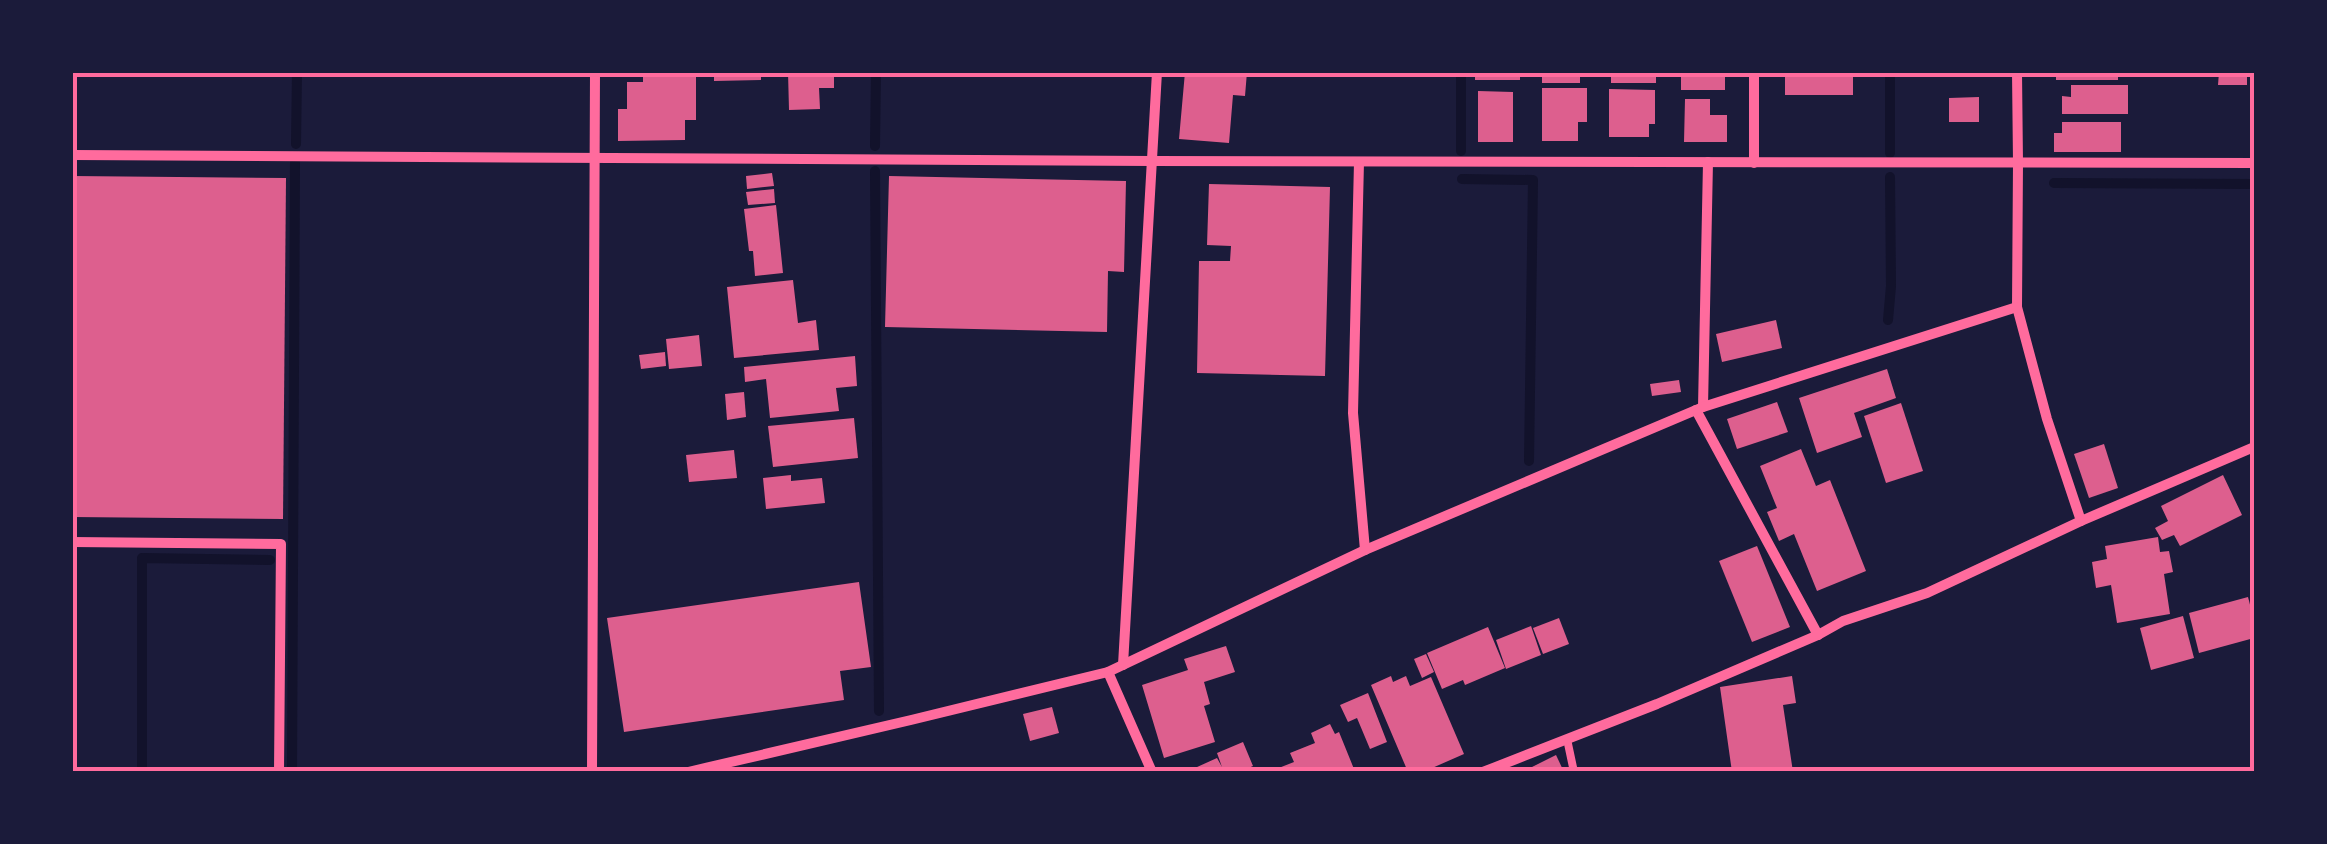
<svg xmlns="http://www.w3.org/2000/svg" width="2327" height="844" viewBox="0 0 2327 844" font-family="'Source Sans 3',sans-serif">
<style>
.lines{fill:none;stroke-linecap:round;stroke-linejoin:round}
.stream{stroke:#12122b;stroke-width:10}
.building{fill:#dd5f8e}
.service{stroke:#ff6b9d;stroke-width:8}
.minor{stroke:#ff6b9d;stroke-width:10}
.neatline{fill:none;stroke:#ff6b9d;stroke-width:4}
</style>
<rect width="100%" height="100%" fill="#1b1b3a"/>
<g class="lines">
<g class="stream">
<path d="M1461 72V151"/>
<path d="M1890 72V153"/>
<path d="M296 144 297 72"/>
<path d="M875 146 876 72"/>
<path d="M875 171 879 711"/>
<path d="M1462 179 1533 180 1529 461"/>
<path d="M2054 183 2254 184"/>
<path d="M1888 320 1891 286 1890 177"/>
<path d="M142 772V558L270 560"/>
<path d="M292 772 295 163"/>
</g>
</g>
<g class="building">
<path d="M643 72H696V120H685V140L618 141V109H627V82H643Z"/>
<path d="M714 72H761V80L714 81Z"/>
<path d="M788 72H834V88H819L820 109 789 110Z"/>
<path d="M1185 72H1247L1245 96 1233 95 1229 143 1179 139Z"/>
<rect x="1475" y="72" width="45" height="8"/>
<rect x="1542" y="72" width="38" height="11"/>
<rect x="1611" y="72" width="45" height="11"/>
<rect x="1681" y="72" width="44" height="18"/>
<rect x="1785" y="72" width="68" height="23"/>
<rect x="2056" y="72" width="62" height="8"/>
<path d="M2219 72H2247V85H2218Z"/>
<path d="M2071 85H2128V114H2062V96L2071 97Z"/>
<path d="M1542 88H1587V122H1578V141H1542Z"/>
<path d="M1609 89 1655 90V124H1649V137H1609Z"/>
<path d="M1478 91 1513 92V142H1478Z"/>
<path d="M1979 97V122H1949V98Z"/>
<path d="M1685 99H1710V115H1727V142H1684Z"/>
<path d="M2062 122H2121V152H2054V133H2062Z"/>
<path d="M772 173 774 186 747 189 746 176Z"/>
<path d="M72 176 286 178 283 519 72 517Z"/>
<path d="M889 176 1126 181 1124 272 1108 271 1107 332 885 327Z"/>
<path d="M1209 184 1330 187 1325 376 1197 373 1199 261H1230L1231 246 1207 245Z"/>
<path d="M774 189 775 203 748 205 746 192Z"/>
<path d="M776 205 783 273 755 276 753 251H749L744 209Z"/>
<path d="M793 280 798 323 816 320 819 350 734 358 727 287Z"/>
<path d="M1776 320 1782 348 1722 362 1716 334Z"/>
<path d="M699 335 702 366 669 369 666 339Z"/>
<path d="M665 352 666 366 641 369 639 355Z"/>
<path d="M855 356 857 386 836 388 839 411 770 418 766 379 745 382 744 367Z"/>
<path d="M1887 369 1896 398 1854 413 1862 437 1817 453 1799 398Z"/>
<path d="M1679 380 1681 392 1652 396 1650 384Z"/>
<path d="M744 392 746 417 727 420 725 394Z"/>
<path d="M1777 402 1788 432 1737 449 1727 419Z"/>
<path d="M1901 403 1923 471 1886 483 1864 416Z"/>
<path d="M854 418 858 458 773 467 768 426Z"/>
<path d="M2104 444 2118 488 2089 498 2074 454Z"/>
<path d="M1801 449 1816 486 1830 480 1866 571 1817 591 1794 534 1779 541 1767 512 1777 508 1760 466Z"/>
<path d="M734 450 737 478 689 482 686 455Z"/>
<path d="M791 475V481L822 478 825 503 766 509 763 478Z"/>
<path d="M2223 475 2242 515 2180 546 2174 535 2162 540 2155 528 2168 521 2161 506Z"/>
<path d="M2158 537 2160 552 2169 551 2173 572 2164 574 2170 614 2117 623 2111 585 2096 588 2092 562 2107 559 2105 546Z"/>
<path d="M1757 546 1790 627 1752 642 1719 561Z"/>
<path d="M859 582 871 667 840 671 844 700 624 732 607 618Z"/>
<path d="M2248 597 2254 620V638L2199 653 2189 613Z"/>
<path d="M2183 616 2194 658 2151 670 2140 628Z"/>
<path d="M1559 618 1569 644 1543 654 1533 628Z"/>
<path d="M1531 626 1541 655 1506 669 1496 640Z"/>
<path d="M1488 627 1505 668 1465 685 1463 680 1442 689 1427 653Z"/>
<path d="M1226 646 1235 672 1204 682 1210 704 1204 706 1215 742 1164 758 1142 685 1188 670 1184 659Z"/>
<path d="M1426 654 1434 672 1422 678 1414 659Z"/>
<path d="M1391 676 1393 682 1406 676 1410 686 1431 677 1464 754 1423 772H1408L1371 685Z"/>
<path d="M1792 676 1796 703 1783 705 1793 772H1732L1720 687Z"/>
<path d="M1368 693 1387 742 1370 749 1357 718 1348 722 1340 705Z"/>
<path d="M1052 707 1059 733 1030 741 1023 714Z"/>
<path d="M1330 724 1335 734 1339 732 1354 769 1348 771H1271L1294 762 1290 753 1315 743 1311 733Z"/>
<path d="M1243 742 1253 766 1239 772H1186L1217 758 1222 767 1217 753Z"/>
<path d="M1556 755 1564 772H1529L1528 769Z"/>
</g>
<g class="lines">
<path class="service" d="M1567 739 1574 772"/>
<g class="minor">
<path d="M2017 72 2018 163 2017 307 2047 419 2081 521"/>
<path d="M72 155 1152 161 2254 163"/>
<path d="M1359 162 1353 413 1365 550"/>
<path d="M1754 163V72"/>
<path d="M1703 407 1708 162"/>
<path d="M1696 410 1818 635"/>
<path d="M72 542 281 544 279 772"/>
<path d="M1123 665 1157 72"/>
<path d="M1108 672 1152 772"/>
<path d="M592 772 595 72"/>
<path d="M688 772 911 720 1108 672 1365 550 1703 407 2017 307"/>
<path d="M1483 772 1657 704 1818 635 1843 621 1927 593 2081 521 2254 447"/>
</g>
</g>
<rect width="2327" height="844" fill="none" stroke="#1b1b3a" stroke-width="150"/>
<rect x="75" y="75" width="2177" height="694" class="neatline"/>
</svg>
